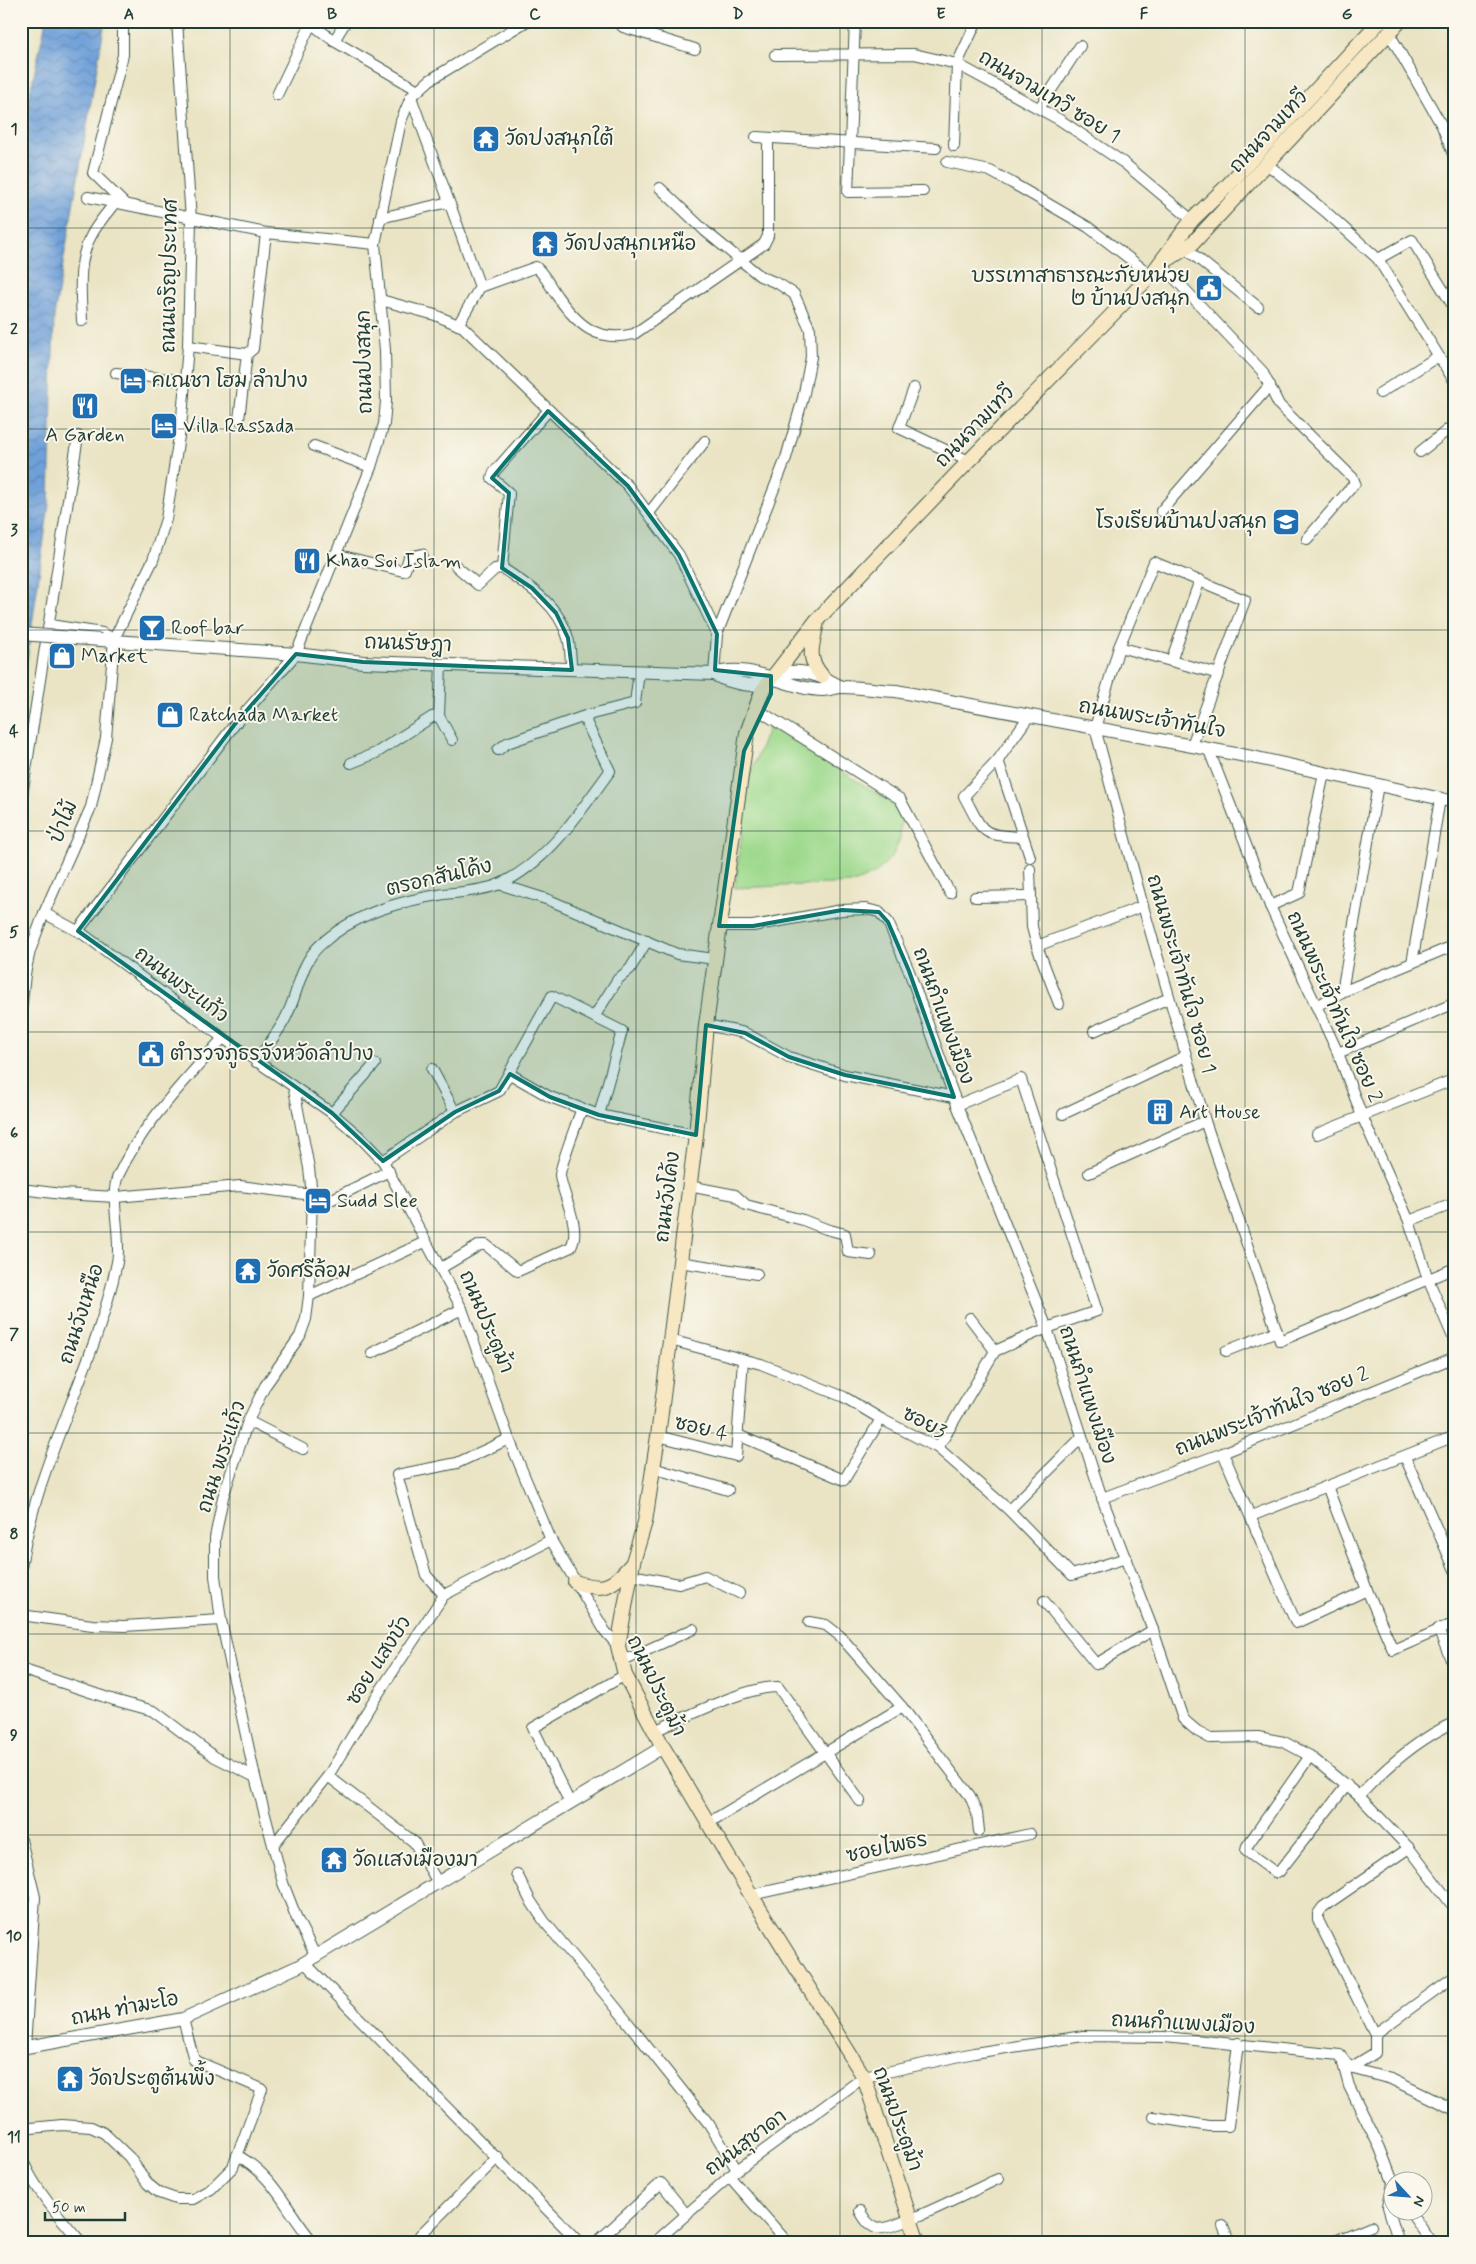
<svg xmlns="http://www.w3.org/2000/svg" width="1476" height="2264" viewBox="0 0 1476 2264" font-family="Mynerve,'Playpen Sans Thai',sans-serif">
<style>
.green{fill:#9dd98c;stroke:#5e8b60}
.water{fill:url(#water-waves);stroke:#476e86}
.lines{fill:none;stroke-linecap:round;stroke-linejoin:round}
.minor-casing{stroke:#3d564a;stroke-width:12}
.tertiary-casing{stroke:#3d564a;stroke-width:14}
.secondary-casing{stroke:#3d564a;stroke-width:16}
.minor{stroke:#fff;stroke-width:10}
.tertiary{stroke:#fff;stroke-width:12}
.secondary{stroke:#f7e8c3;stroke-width:14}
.tertiary-bridge-casing{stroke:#3d564a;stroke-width:14;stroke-linecap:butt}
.tertiary-bridge{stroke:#fff;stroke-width:12}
.marked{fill:#0f766e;fill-opacity:0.2;stroke:#0f766e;stroke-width:4;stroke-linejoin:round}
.grid{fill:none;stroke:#1f3d34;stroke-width:1;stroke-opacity:0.55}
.labels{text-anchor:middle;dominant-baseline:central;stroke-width:4;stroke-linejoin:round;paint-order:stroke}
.street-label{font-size:20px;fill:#1f3d34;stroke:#fbf7ec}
.poi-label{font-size:20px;fill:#1f3d34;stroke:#fbf7ec;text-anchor:start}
.neatline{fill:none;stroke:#1f3d34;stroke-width:2}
.grid-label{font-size:16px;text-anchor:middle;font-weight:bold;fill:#1f3d34}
</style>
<defs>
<pattern id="water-waves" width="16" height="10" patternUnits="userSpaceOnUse" patternTransform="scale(1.25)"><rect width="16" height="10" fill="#6fa0d9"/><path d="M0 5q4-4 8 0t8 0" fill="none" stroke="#5b84b1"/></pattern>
</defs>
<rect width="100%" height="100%" fill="#fbf7ec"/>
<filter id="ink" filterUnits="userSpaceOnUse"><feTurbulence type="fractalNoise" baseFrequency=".02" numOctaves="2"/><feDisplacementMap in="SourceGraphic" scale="10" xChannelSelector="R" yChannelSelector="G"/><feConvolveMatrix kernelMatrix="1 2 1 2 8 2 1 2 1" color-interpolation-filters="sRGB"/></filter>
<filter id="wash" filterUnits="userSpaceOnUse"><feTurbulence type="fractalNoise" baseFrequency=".0096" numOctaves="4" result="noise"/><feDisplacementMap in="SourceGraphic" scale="20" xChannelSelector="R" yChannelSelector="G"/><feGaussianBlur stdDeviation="1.12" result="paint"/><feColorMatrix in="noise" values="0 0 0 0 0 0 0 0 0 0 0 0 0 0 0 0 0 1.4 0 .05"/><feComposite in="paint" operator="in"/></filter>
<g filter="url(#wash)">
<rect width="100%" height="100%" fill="#eae4c5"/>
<path class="green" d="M769 726 894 804 901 821 900 839 893 855 876 873 854 883 735 888 749 778Z"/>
<path class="water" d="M46 21H105L54 316 49 504 21 703V133Z"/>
</g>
<g filter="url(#ink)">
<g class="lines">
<g class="minor-casing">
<g id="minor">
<path d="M123 21V55L93 173 124 203"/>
<path d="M308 21 334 41 418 90"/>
<path d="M617 21 623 27 695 49"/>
<path d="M855 21 848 192 923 191"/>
<path d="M1389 33 1442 126 1455 159"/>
<path d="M334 41 346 21"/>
<path d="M775 55 914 54 957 64 1060 120 1124 163 1192 220"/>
<path d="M277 95 311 24"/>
<path d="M411 97 480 287"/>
<path d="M1040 107 1080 46"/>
<path d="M756 137 936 148"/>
<path d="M954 146 957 64 977 21"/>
<path d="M947 162 990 171 1012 183 1088 227 1151 275"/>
<path d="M1267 164 1326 212 1378 259 1455 382"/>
<path d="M660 188 705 231 760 276 779 284 794 294 810 329 811 357 803 398 786 458 717 634 714 674"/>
<path d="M88 197 266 233 375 244"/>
<path d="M380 218 449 202"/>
<path d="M1185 248 1258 307"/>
<path d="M1378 259 1412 240 1455 309"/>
<path d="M1161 264 1262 371 1279 405 1353 478 1355 483 1307 539"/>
<path d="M480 287 536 267C545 275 550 286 557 296 578 325 597 343 634 334L764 244 768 236V138"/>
<path d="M381 300 435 315 463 327 628 486 679 555 717 634"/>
<path d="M82 321C81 292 77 262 91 236 97 224 106 214 114 204"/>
<path d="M458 325 480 287"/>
<path d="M188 346 247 354"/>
<path d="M116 373 185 381"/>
<path d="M914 388 899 428 969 461"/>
<path d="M1380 393 1437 357"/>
<path d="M548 411 494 472 492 478 509 493 502 568C529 586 559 605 568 638 571 648 570 660 572 670"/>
<path d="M239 419 247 354 253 349 266 233"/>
<path d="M314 446 371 467"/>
<path d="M1420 452 1455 424"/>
<path d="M1161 511 1270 385"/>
<path d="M649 513 705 441"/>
<path d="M335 554 403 571 405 570 409 557 422 554"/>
<path d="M456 566 478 585 495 569 502 568"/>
<path d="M50 625 102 633 114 639"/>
<path d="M1119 647 1219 674"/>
<path d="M1171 661 1200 580"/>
<path d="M441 664 439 716 452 740"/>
<path d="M763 713 900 799 950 893"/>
<path d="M1192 745 1245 600 1154 562 1119 647 1095 728 1143 906 1205 1121 1280 1341 1455 1268"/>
<path d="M1208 748 1270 906 1338 1053 1362 1116 1409 1221 1428 1279 1455 1342"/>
<path d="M498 750 507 743 588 715"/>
<path d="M998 760 1030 857"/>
<path d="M351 763 376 753 432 717 439 716"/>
<path d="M21 802 78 436"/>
<path d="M1022 837C979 835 984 833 964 796L998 760 1029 716"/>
<path d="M1030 869 1032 927 1037 946 1059 1004"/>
<path d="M499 884 549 900 677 954 715 959"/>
<path d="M975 897 1031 896"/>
<path d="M1270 906 1299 893 1324 773"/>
<path d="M44 913 83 934 223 1038 332 1113 359 1136 383 1161 462 1309 509 1439 551 1540 605 1631 618 1646"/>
<path d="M719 926H753L842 910 866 909 879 912 888 922 909 971 957 1105 1047 1328 1102 1498 1153 1630 1183 1719 1197 1731 1210 1738 1258 1737 1284 1742 1310 1756 1359 1796 1409 1848 1455 1909"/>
<path d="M78 931 235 724 296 654 371 467 384 424 386 401 385 350 375 244 401 121 411 97 430 80 527 21"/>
<path d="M1037 946 1143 906"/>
<path d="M1412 963 1440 799"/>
<path d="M1342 992 1378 785"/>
<path d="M1316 1006 1342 992 1455 945"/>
<path d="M21 1012 25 974 30 951 44 913 91 807 106 738 114 639 153 560 166 519 182 417 188 346 191 219 177 21"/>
<path d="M594 1017 618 979 630 969 647 941"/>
<path d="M706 1025 745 1033 789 1057 845 1075 954 1097"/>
<path d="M1094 1031 1169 998"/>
<path d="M1338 1053 1455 1003"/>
<path d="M256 1062C266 1048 276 1035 284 1021 298 997 299 965 319 946 353 914 399 901 444 894 461 892 483 891 500 884 549 861 578 814 610 771L586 722 588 715 635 703 639 672"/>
<path d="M432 1069 455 1112"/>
<path d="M510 1074 550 1097 599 1115 696 1135"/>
<path d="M294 1089 309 1168 312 1195 309 1296 306 1319 300 1336 265 1386 248 1421 223 1497 215 1538V1576L221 1620 255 1777 283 1883 297 1919 316 1957"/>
<path d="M332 1113 375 1064"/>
<path d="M1063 1114 1186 1056"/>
<path d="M1317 1134 1455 1079"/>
<path d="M383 1161 455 1112 499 1091 552 996 622 1031 599 1115"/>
<path d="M1089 1173 1205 1121"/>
<path d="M689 1186 735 1195 746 1205 803 1220 826 1229 845 1234 848 1252 871 1255"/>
<path d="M21 1189 62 1194 116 1197 240 1186 312 1195"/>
<path d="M312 1209 389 1171"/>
<path d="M1409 1221 1455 1203"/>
<path d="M679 1262 757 1274"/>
<path d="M441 1268 480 1245H486L518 1271 571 1247C582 1227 562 1195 560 1175 560 1166 578 1120 582 1108"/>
<path d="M309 1296 425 1242"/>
<path d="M970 1318 995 1351"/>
<path d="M670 1340 761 1364 844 1397 881 1419 938 1448 1009 1510 1072 1575 1126 1558"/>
<path d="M1226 1351 1277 1331"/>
<path d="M372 1353 462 1309"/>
<path d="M248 1421 303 1449"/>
<path d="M738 1435 844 1480 881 1419"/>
<path d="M658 1436 736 1456 743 1360"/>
<path d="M938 1448 995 1351 1047 1328 1097 1311 1021 1079 957 1105"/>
<path d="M1223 1453 1296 1623 1367 1590"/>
<path d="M1405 1457 1455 1570"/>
<path d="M653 1468 728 1490"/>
<path d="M1327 1486 1367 1590 1393 1650 1455 1623"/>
<path d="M1102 1498 1223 1453 1455 1357"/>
<path d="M1009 1510 1082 1437"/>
<path d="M1251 1516 1455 1436"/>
<path d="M21 1568C36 1461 96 1367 117 1262 122 1238 109 1196 118 1176 142 1124 185 1081 223 1038"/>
<path d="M631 1575 679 1584 705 1576 739 1593"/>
<path d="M444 1595 426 1575 397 1475 457 1463 509 1439"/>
<path d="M1044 1601 1096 1664 1153 1630"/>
<path d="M21 1615 92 1625 124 1626 221 1620"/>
<path d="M809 1622 826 1625 840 1636 902 1707 970 1796 977 1813 979 1831"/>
<path d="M1438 1629 1455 1669"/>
<path d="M621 1662 693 1629"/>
<path d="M21 1669 114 1700 154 1711 215 1757 255 1777"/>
<path d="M654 1731C688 1717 743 1687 778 1687L860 1801"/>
<path d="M1310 1756 1247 1846 1246 1851 1276 1873 1279 1872 1347 1785"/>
<path d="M328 1776 414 1842 437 1881"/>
<path d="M1359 1796C1387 1766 1418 1739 1455 1722"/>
<path d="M569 1801 533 1728 625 1675"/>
<path d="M708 1823 902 1707"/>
<path d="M21 1840 35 1897 25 2047"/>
<path d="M274 1844 328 1776 372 1703 444 1595 551 1540"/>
<path d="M517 1874 530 1900 544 1921 613 2004 709 2124 737 2170"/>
<path d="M751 1895 1030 1834"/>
<path d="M305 1963 580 2243"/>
<path d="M1375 2034 1318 1920V1914L1323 1907 1409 1848"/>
<path d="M1342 2060 1349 2086 1380 2148 1393 2182 1388 2207 1399 2243"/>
<path d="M1350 2068 1375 2053V2034L1455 1976"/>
<path d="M1350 2068 1391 2079 1455 2110"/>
<path d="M1154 2117 1209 2126H1228L1238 2043"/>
<path d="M21 2129 62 2125 91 2127 104 2133 129 2157 148 2184 159 2193 176 2199H193L211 2189 233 2167 262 2089 194 2060 183 2019"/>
<path d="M21 2155C30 2184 62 2220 82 2243"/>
<path d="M237 2155C276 2177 286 2211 314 2243"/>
<path d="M729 2176 788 2243"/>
<path d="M860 2211C864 2218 868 2225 876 2228 892 2233 977 2188 998 2179"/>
<path d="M1410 2212 1432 2243"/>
<path d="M1223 2226 1230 2243"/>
<path d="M428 2243 420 2235 498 2157"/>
<path d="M596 2243 661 2183 686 2214"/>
<path d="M654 2243 737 2170 864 2077 974 2053 1083 2036 1165 2037 1340 2055 1350 2068"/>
<path d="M1330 2243 1371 2226"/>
</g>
</g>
<g class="tertiary-casing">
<g id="tertiary">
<path d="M101 640 296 654 363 662 714 674C752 661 787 690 823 690 829 690 836 687 842 687 860 687 878 690 896 691L1257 758 1455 802"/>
<path d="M714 674C721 680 749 687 758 684 769 679 778 674 790 672 808 670 826 678 841 687"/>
<path d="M21 2048 183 2019 299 1966 663 1747"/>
</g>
</g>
<g class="secondary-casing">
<g id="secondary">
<path d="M1167 260 1192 244 1400 21"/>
<path d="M817 621C813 646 805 656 822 676"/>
<path d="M575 1582C606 1592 611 1587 632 1564"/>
<path d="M918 2243 864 2077 751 1895 663 1747 625 1675 618 1646 633 1562 645 1522 658 1436 696 1135 706 1025 747 733 762 691 817 620 969 461 1151 275 1192 220 1228 185 1380 21"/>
</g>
</g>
<use href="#minor" class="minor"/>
<use href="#tertiary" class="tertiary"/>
<use href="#secondary" class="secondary"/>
<g class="tertiary-bridge-casing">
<path id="tertiary-bridge" d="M21 634 101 640"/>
</g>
<use href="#tertiary-bridge" class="tertiary-bridge"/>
</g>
</g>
<path class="marked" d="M548 411 628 486 679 555 717 634 715 670 771 676V694L744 751 719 926H753L842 910 879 912 888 922 909 971 954 1097 845 1075 789 1057 745 1033 706 1025 696 1135 599 1115 550 1097 510 1074 499 1091 455 1112 383 1161 332 1113 78 931 235 724 296 654 363 662 572 670 568 638 556 613 532 588 502 568 509 493 492 478Z"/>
<path class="grid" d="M230 21V2243M434 21V2243M636 21V2243M840 21V2243M1042 21V2243M1245 21V2243M21 228H1455M21 429H1455M21 630H1455M21 831H1455M21 1032H1455M21 1232H1455M21 1433H1455M21 1634H1455M21 1835H1455M21 2036H1455"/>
<defs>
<g id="temple-square" transform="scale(1.4375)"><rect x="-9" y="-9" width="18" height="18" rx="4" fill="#1f6fb2" stroke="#fbf7ec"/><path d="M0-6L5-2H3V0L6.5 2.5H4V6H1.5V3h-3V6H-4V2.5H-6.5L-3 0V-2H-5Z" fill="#fff"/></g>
<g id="civic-square" transform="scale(1.4375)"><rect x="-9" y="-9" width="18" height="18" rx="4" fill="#1f6fb2" stroke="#fbf7ec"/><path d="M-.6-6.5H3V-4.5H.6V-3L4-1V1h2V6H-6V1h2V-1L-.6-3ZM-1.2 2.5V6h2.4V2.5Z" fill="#fff"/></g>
<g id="hotel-square" transform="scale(1.4375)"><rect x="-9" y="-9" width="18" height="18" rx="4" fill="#1f6fb2" stroke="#fbf7ec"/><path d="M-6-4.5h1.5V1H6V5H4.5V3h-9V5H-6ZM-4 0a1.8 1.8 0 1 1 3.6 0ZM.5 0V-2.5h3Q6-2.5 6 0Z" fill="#fff"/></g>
<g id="restaurant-square" transform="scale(1.4375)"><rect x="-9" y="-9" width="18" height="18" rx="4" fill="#1f6fb2" stroke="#fbf7ec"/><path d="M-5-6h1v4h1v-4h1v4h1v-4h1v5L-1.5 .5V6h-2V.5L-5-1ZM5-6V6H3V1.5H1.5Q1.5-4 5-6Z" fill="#fff"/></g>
<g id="school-square" transform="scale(1.4375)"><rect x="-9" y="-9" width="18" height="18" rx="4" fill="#1f6fb2" stroke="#fbf7ec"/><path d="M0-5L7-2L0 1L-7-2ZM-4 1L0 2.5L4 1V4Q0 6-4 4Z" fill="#fff"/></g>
<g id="bar-square" transform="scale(1.4375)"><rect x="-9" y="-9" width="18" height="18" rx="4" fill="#1f6fb2" stroke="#fbf7ec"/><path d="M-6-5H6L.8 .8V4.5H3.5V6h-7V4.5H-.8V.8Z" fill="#fff"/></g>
<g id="shop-square" transform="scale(1.4375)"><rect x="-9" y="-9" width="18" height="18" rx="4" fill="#1f6fb2" stroke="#fbf7ec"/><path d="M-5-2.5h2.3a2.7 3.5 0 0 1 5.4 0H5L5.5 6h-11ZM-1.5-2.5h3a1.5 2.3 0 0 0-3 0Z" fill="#fff"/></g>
<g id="building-square" transform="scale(1.4375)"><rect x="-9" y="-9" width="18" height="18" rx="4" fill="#1f6fb2" stroke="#fbf7ec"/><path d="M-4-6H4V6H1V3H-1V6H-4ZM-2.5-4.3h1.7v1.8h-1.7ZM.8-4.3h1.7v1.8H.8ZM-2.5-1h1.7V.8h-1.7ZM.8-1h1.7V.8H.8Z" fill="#fff"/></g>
</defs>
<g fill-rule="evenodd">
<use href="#temple-square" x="486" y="139"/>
<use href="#temple-square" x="545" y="244"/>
<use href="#civic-square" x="1209" y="288"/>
<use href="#hotel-square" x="133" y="381"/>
<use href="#restaurant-square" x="85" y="406"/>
<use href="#hotel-square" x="164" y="426"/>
<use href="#school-square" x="1286" y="522"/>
<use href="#restaurant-square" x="307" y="561"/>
<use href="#bar-square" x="152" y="628"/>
<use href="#shop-square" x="62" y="656"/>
<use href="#shop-square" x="170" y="715"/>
<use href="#civic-square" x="151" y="1054"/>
<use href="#building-square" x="1160" y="1112"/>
<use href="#hotel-square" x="318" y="1201"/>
<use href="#temple-square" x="248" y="1271"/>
<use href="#temple-square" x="334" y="1860"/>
<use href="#temple-square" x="70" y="2079"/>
</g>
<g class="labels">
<g class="street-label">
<text transform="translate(1049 97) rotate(31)">ถนนจามเทวี ซอย 1</text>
<text transform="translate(1269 132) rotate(-47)">ถนนจามเทวี</text>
<text transform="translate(170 276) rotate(-89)">ถนนเจริญประเทศ</text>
<text transform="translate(365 362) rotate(-91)">ถนนปงสนุก</text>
<text transform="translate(975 427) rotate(-46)">ถนนจามเทวี</text>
<text transform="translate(408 644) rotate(2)">ถนนรัษฎา</text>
<text transform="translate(1152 719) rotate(10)">ถนนพระเจ้าทันใจ</text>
<text transform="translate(64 822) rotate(-68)">ป่าไม้</text>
<text transform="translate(439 878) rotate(-13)">ตรอกสันโค้ง</text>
<text transform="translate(1181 974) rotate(74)">ถนนพระเจ้าทันใจ ซอย 1</text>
<text transform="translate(181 985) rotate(37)">ถนนพระแก้ว</text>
<text transform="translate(1334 1007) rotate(66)">ถนนพระเจ้าทันใจ ซอย 2</text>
<text transform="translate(943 1016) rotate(70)">ถนนกำแพงเมือง</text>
<text transform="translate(668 1197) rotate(-83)">ถนนวังโค้ง</text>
<text transform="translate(82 1314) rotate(-72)">ถนนวังเหนือ</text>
<text transform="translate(486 1322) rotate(67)">ถนนประตูม้า</text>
<text transform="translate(1087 1395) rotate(72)">ถนนกำแพงเมือง</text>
<text transform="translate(1272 1412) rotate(-22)">ถนนพระเจ้าทันใจ ซอย 2</text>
<text transform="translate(924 1423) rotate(28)">ซอย3</text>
<text transform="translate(701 1429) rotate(14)">ซอย 4</text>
<text transform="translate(222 1457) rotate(-72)">ถนน พระแก้ว</text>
<text transform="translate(379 1661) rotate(-57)">ซอย แสงบัว</text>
<text transform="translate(656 1686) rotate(64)">ถนนประตูม้า</text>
<text transform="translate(887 1848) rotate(-12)">ซอยไพธร</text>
<text transform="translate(125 2009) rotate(-11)">ถนน ท่ามะโอ</text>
<text transform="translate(1183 2024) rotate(3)">ถนนกำแพงเมือง</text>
<text transform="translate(897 2119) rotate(70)">ถนนประตูม้า</text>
<text transform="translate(746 2143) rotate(-37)">ถนนสุชาดา</text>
</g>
<g class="poi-label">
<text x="505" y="139">วัดปงสนุกใต้</text>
<text x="564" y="244">วัดปงสนุกเหนือ</text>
<text x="1190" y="276" text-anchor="end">บรรเทาสาธารณะภัยหน่วย<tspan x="1190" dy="23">๒ บ้านปงสนุก</tspan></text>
<text x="152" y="381">คเณชา โฮม ลำปาง</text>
<text x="183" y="426">Villa Rassada</text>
<text x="85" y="435" text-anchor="middle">A Garden</text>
<text x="1267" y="522" text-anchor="end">โรงเรียนบ้านปงสนุก</text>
<text x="326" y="561">Khao Soi Islam</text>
<text x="171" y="628">Roof bar</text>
<text x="81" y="656">Market</text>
<text x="189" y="715">Ratchada Market</text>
<text x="170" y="1054">ตำรวจภูธรจังหวัดลำปาง</text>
<text x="1179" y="1112">Art House</text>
<text x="337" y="1201">Sudd Slee</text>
<text x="267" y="1271">วัดศรีล้อม</text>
<text x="353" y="1860">วัดแสงเมืองมา</text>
<text x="89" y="2079">วัดประตูต้นพึ้ง</text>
</g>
</g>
<rect width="1476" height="2264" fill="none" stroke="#fbf7ec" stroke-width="55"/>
<g transform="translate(1408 2196) rotate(116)"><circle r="24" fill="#fbf7ec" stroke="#a3ada2"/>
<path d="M0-4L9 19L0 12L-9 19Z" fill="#1f6fb2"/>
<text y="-8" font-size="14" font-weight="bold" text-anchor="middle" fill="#1f3d34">N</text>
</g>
<path d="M45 2212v8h80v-8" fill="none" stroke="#1f3d34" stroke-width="2.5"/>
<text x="52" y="2212" font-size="15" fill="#1f3d34" stroke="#fbf7ec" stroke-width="4" paint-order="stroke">50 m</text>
<rect x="28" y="28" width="1420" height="2208" class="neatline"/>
<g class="grid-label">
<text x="129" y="19">A</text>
<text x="332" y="19">B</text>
<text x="535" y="19">C</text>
<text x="738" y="19">D</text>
<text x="941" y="19">E</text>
<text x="1144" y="19">F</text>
<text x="1347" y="19">G</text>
<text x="14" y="134">1</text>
<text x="14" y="334">2</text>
<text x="14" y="535">3</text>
<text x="14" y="736">4</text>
<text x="14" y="937">5</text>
<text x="14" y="1138">6</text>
<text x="14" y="1339">7</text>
<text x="14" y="1539">8</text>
<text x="14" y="1740">9</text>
<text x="14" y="1941">10</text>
<text x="14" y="2142">11</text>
</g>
</svg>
